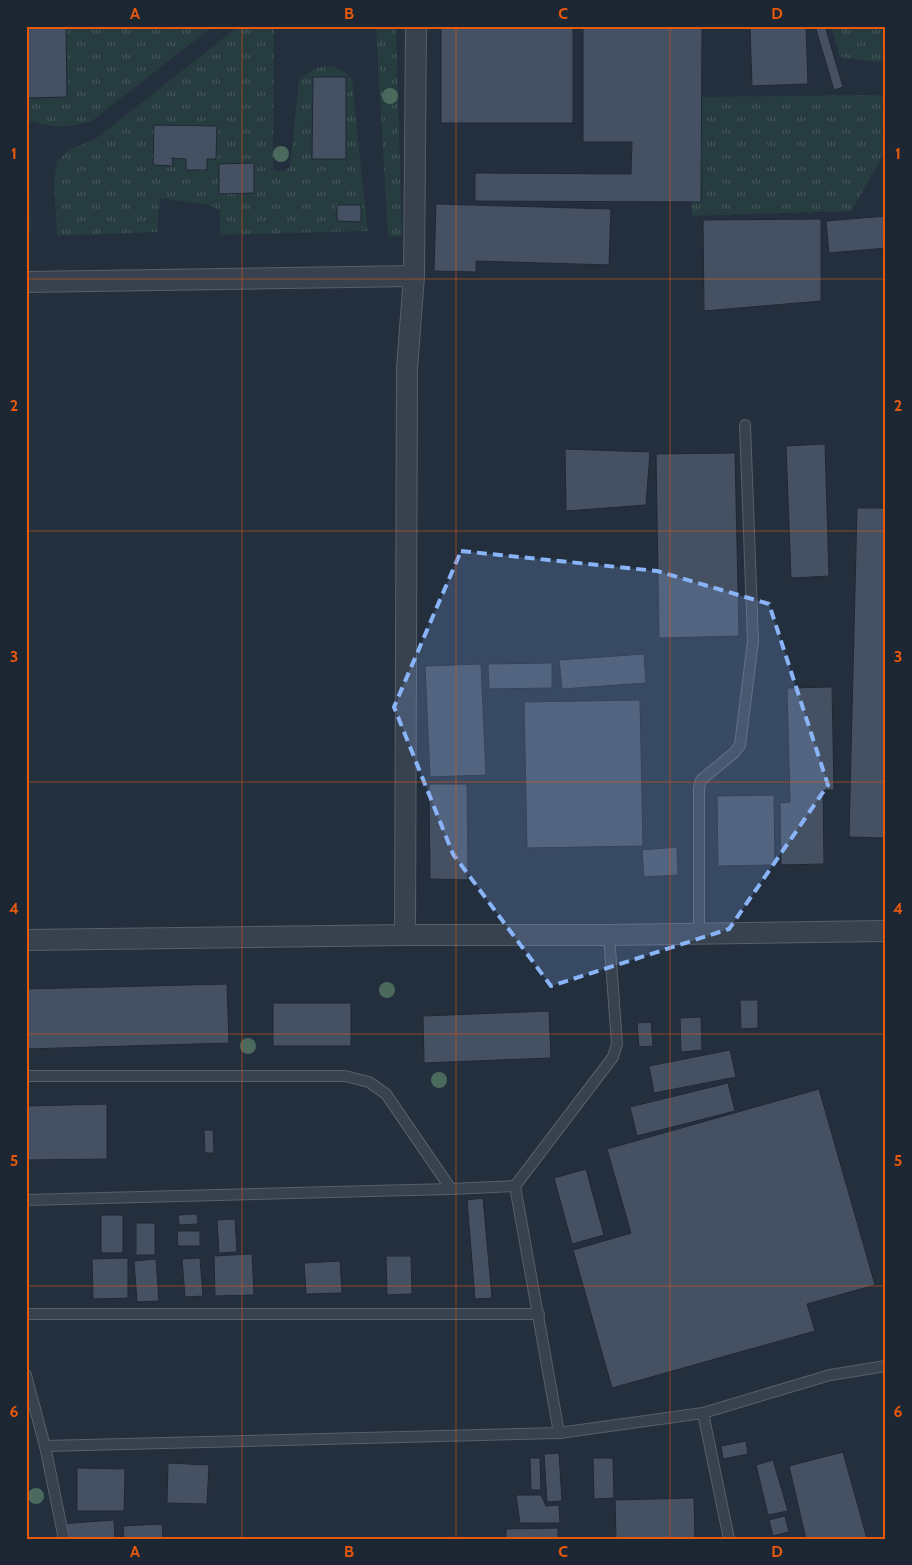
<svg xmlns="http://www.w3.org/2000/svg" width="912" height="1565" viewBox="0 0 912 1565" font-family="Cabin,sans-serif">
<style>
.grass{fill:url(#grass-tufts)}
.building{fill:#455162;stroke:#1f2835}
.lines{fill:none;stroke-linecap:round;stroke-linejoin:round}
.service-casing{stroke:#565f6c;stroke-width:12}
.minor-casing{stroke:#565f6c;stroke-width:22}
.service{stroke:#38414e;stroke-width:10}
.minor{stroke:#38414e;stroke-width:20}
.tree{fill:#4b6a5d}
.marked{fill:#8ab4f8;fill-opacity:0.2;stroke:#8ab4f8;stroke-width:4;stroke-dasharray:10 6;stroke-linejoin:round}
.grid{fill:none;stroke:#e8590c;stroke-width:1;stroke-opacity:0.55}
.neatline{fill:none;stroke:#e8590c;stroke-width:2}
.grid-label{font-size:16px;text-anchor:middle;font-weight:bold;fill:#e8590c}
</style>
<defs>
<pattern id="grass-tufts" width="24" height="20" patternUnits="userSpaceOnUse" patternTransform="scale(1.25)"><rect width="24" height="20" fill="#263c3f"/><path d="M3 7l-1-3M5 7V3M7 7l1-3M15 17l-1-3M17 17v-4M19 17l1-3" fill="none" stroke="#435659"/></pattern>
</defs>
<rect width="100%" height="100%" fill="#242f3e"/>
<g class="grass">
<path d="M26 26H213L92 121C62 129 55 128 26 120Z"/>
<path d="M239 26H274L273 167 276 171H283L290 167 299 80C317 63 335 60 352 79L362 180 368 231 220 235V210L209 205 160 198 157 232 57 236 54 182 57 161 70 149 82 145 98 137Z"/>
<path d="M376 26H396L402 236 388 237Z"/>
<path d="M831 26H886V63L840 57Z"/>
<path d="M886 95V151L851 211 692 216 687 97Z"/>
<path d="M26 144 29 151 31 231H26Z"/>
</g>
<g class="building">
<path d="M26 26H66L67 97 26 98Z"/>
<rect x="441" y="26" width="132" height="97"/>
<path d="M583 26H702L701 202 475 201V173L631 174 632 142H583Z"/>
<path d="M750 26H806L808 84 752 86Z"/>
<path d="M815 26H825L843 87 834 90Z"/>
<path d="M313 77H346V159H312Z"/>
<path d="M154 125 217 126 216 159H207V170H186V159L172 158 173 166 153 165Z"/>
<path d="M254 163V193L219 194V164Z"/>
<path d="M436 204 611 209 609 265 476 261V272L434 271Z"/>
<path d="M337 205H361V222L337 221Z"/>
<path d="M886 216V248L829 253 826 221Z"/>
<path d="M821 219V301L704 311 703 220Z"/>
<path d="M825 444 829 576 791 578 786 446Z"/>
<path d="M565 449 650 452 646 505 566 511Z"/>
<path d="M735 453 739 636 659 638 656 454Z"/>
<path d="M857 508H886V838L849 837Z"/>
<path d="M644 654 646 683 562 689 559 660Z"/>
<path d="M552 663V688L489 689 488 664Z"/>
<path d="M481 664 486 775 430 777 425 666Z"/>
<path d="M832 687 834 790H823L824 864 781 865 780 803 790 802 787 688Z"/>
<path d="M640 700 643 846 527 848 524 702Z"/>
<path d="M429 784H467L468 880 430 879Z"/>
<path d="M774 795 775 865 718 866 717 796Z"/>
<path d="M677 847 678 875 644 877 642 850Z"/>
<path d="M227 984 229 1043 26 1049V989Z"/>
<path d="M740 1000H758V1028L741 1029Z"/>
<rect x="273" y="1003" width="78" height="43"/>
<path d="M549 1011 551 1058 424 1063 423 1016Z"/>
<path d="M701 1017 702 1050 681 1052 680 1018Z"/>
<path d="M651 1022 653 1046 639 1047 637 1023Z"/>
<path d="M730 1050 736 1077 654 1093 649 1066Z"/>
<path d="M728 1083 735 1111 637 1136 630 1107Z"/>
<path d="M819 1089 875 1285 807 1304 815 1331 612 1388 573 1250 631 1233 607 1149Z"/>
<path d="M107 1104V1159L26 1160V1106Z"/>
<path d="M204 1130H213L214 1153H205Z"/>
<path d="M586 1169 604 1235 572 1244 554 1178Z"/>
<path d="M483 1198 492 1298 475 1299 467 1200Z"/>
<path d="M197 1214 198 1224 179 1225 178 1215Z"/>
<rect x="101" y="1215" width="22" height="38"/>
<path d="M235 1219 237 1252 219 1253 217 1220Z"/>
<rect x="136" y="1223" width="19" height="32"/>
<path d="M177 1231H200V1246H178Z"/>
<path d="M252 1254 254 1295 215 1296 214 1256Z"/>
<path d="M386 1256H411L412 1294 387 1295Z"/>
<path d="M128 1258V1298L93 1299 92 1259Z"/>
<path d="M200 1258 203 1296 185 1297 182 1259Z"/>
<path d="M156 1259 159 1301 137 1302 134 1261Z"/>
<path d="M340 1261 342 1293 306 1294 304 1263Z"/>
<path d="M746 1441 748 1454 723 1459 721 1446Z"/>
<path d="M843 1452 867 1539H806L789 1466Z"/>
<path d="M559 1453 562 1501 547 1502 544 1454Z"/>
<path d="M530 1458H540L541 1490H531Z"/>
<path d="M593 1458H613L614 1498 594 1499Z"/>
<path d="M773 1460 788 1511 768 1515 756 1465Z"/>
<path d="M168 1463 209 1465 207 1504 167 1503Z"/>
<path d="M77 1468 125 1469 124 1511H77Z"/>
<path d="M516 1495H541L546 1506 559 1505 560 1523H520Z"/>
<path d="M694 1498 695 1539H616L615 1500Z"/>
<path d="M785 1516 789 1532 773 1536 769 1520Z"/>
<path d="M114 1520 115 1539H61L60 1524Z"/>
<path d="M162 1524 163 1539H124L123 1526Z"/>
<path d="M558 1528V1539H506V1529Z"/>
</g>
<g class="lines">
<g class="service-casing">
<g id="service">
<path d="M699 934V788L701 780 734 753 740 745 753 641 745 425"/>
<path d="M26 1076H345L369 1082 386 1094 451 1189"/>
<path d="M26 1200 451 1189 515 1186"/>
<path d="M26 1314H539"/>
<path d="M26 1375 45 1446 64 1539"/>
<path d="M703 1413 729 1539"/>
<path d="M559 1433 515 1186 613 1057 617 1044 609 935"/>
<path d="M45 1446 559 1433 703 1413 830 1375 886 1366"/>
</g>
</g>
<g class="minor-casing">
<g id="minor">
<path d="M26 282 414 276"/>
<path d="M405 935 407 368 414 276 416 26"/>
<path d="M26 940 405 935H609L886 931"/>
</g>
</g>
<use href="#service" class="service"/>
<use href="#minor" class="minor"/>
</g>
<g class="tree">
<circle cx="390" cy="96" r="8"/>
<circle cx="281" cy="154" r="8"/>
<circle cx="387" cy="990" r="8"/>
<circle cx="248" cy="1046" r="8"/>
<circle cx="439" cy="1080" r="8"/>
<circle cx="36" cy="1496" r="8"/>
</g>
<path class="marked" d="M461 551 657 571 769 604 828 785 729 929 551 986 453 854 394 707Z"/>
<path class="grid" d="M242 26V1539M456 26V1539M670 26V1539M26 279H886M26 531H886M26 782H886M26 1034H886M26 1286H886"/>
<rect width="912" height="1565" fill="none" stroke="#1d2633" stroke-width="55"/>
<rect x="28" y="28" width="856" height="1510" class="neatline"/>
<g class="grid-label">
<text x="135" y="19">A</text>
<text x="349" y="19">B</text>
<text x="563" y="19">C</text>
<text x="777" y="19">D</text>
<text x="14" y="159">1</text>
<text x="898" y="159">1</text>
<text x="14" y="411">2</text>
<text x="898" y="411">2</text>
<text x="14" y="662">3</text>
<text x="898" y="662">3</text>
<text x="14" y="914">4</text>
<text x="898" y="914">4</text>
<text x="14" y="1166">5</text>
<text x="898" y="1166">5</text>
<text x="14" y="1417">6</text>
<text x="898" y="1417">6</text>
<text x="135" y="1557">A</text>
<text x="349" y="1557">B</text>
<text x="563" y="1557">C</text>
<text x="777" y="1557">D</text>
</g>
</svg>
